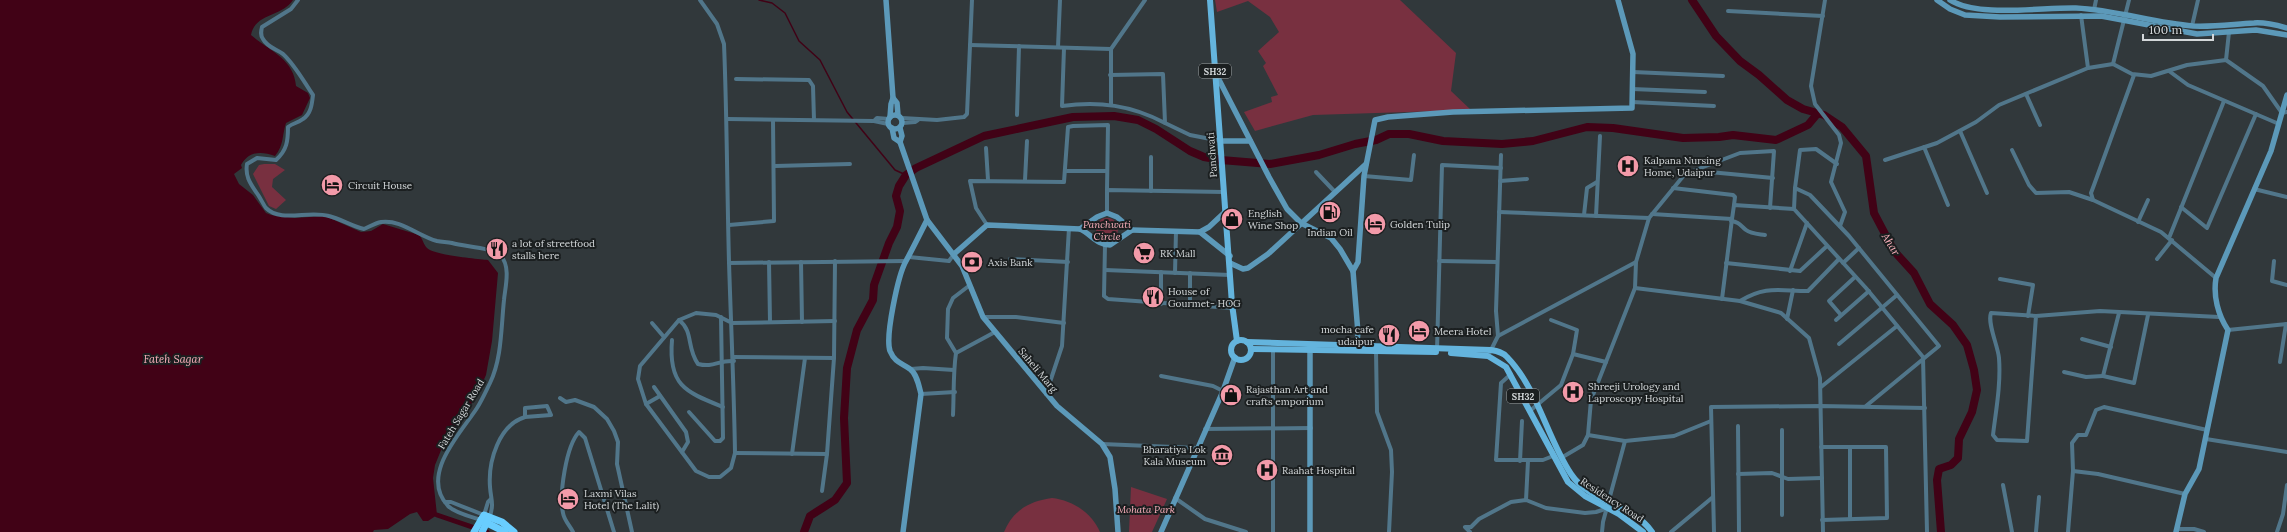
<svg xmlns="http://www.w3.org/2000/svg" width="2287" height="532" viewBox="0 0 2287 532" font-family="Lora,serif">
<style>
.green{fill:#783040}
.water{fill:#410216}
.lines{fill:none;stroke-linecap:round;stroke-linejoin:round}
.stream{stroke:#410216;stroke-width:1.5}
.canal{stroke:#410216;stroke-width:5}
.river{stroke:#410216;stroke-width:8}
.street{stroke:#51768a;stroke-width:4}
.secondary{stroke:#5c99b9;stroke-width:5.5}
.primary{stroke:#64b4dd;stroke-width:6}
.highway{stroke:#69cdfe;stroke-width:7}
.labels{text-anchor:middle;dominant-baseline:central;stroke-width:4;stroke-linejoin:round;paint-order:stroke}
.shield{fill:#1b1f20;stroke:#9ca0a2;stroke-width:1}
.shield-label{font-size:9px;font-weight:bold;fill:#d3d7d9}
.street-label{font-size:10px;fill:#d3d7d9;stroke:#1b1f20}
.poi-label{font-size:10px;fill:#d3d7d9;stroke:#1b1f20;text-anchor:start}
.park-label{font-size:10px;font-style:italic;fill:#f9afbb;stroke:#1b1f20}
.water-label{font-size:11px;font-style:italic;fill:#fbb1bc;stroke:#1b1f20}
</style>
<rect width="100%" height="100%" fill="#31383b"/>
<g class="green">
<path d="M1215 0H1400L1456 53 1451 91 1471 110 1313 115 1255 131 1244 112 1272 102 1271 97 1278 95 1263 66 1266 63 1258 51 1279 32 1270 17 1248 1 1217 12Z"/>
<path d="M264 164H275L285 170 273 179 272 187 286 200 276 209 269 206 253 174 259 165Z"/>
<circle cx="1107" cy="229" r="11"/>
<path d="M1131 487 1167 499 1152 532H1129Z"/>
<path d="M1052 498C1072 500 1092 513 1100 532H1004C1013 510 1030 501 1052 498Z"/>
</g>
<path class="water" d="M0 0H293C282 17 255 13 251 35 270 51 294 59 296 86L308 93 310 98 302 115 286 123C282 135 284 145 275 156 261 151 249 151 241 165L242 168 234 174 239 184 253 195 266 213 271 215 295 218 325 216 361 232 371 231 383 224 419 235C423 239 423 244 427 248 434 255 477 259 488 260L498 273 492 341 486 375 475 399 446 438 435 465 433 478 437 515 428 521H423L417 512 410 514 388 529 374 530 373 532H0Z"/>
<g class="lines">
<path class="stream" d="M759 0 772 3 785 13 799 41 820 60 847 112 895 170 906 175"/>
<path class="canal" d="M437 515 487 532"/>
<g class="river">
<path d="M1692 0 1716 36 1740 61 1759 75 1787 100 1803 109 1824 115 1842 127 1866 156 1874 213 1894 251 1914 273 1930 304 1953 325 1967 345 1974 370 1977 390 1972 412 1959 439 1958 458 1951 465 1939 469 1937 480 1941 532"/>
<path d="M804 532 810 516 835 500 847 483 844 418 847 368 857 330 873 300 874 285 889 243 897 227 900 211 896 196 899 186 906 175 916 168 984 136 1073 117 1114 116 1138 120 1156 129 1190 151 1204 157 1221 160 1270 164 1319 155 1355 144 1376 140 1389 134H1409L1443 141 1502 144 1533 141 1587 127 1613 128 1683 138 1719 137 1733 135 1776 140 1808 125 1818 113"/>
</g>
<g class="street">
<path d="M298 0 291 9 262 27C261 31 260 35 263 39 267 47 276 49 283 54 295 65 304 82 313 95 312 104 311 114 303 119 298 123 293 123 288 127 288 141 287 150 276 160L257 158 247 164C245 176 250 183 256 192 260 197 263 204 266 208 281 223 308 210 329 216 341 219 351 226 364 229 369 227 375 223 381 222 401 219 418 236 437 241 442 242 447 242 452 243 466 247 492 247 501 256 511 267 505 288 504 300 501 328 502 358 490 383 486 391 482 400 477 408 461 433 419 475 448 506 455 513 472 517 481 520"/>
<path d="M700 0 717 24 724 44C727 116 727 189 729 262 731 326 734 389 735 453L731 468 720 477H709L696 471 646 404 638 379 640 366 679 320 696 313 716 315 732 323 835 321"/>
<path d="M1825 0 1811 86 1815 104 1839 135 1841 143 1831 182 1845 212 1840 226"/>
<path d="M2094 10 2096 0"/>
<path d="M1728 11 1823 16"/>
<path d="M2081 15 2088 68"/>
<path d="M2192 26 2198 0"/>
<path d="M970 45 1111 49 1145 0"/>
<path d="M1058 47 1060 0"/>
<path d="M1064 48 1062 106C1099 101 1131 105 1165 123"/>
<path d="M1111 49V104"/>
<path d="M2226 60 2229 32"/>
<path d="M2113 64 2129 0"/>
<path d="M2169 71 2188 85 2279 124"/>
<path d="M1633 72 1723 76"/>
<path d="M1110 75 1163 74 1165 123 1190 135 1221 141"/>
<path d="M2134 75 2094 185 2091 193 2093 200 2161 232 2216 278"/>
<path d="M736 79 809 80 813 86 814 120"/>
<path d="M1632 89 1705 92"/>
<path d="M2026 94 2040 125"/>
<path d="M1632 102 1714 106"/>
<path d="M1017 115 1019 46"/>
<path d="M902 118 937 120 964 117 967 114 972 0"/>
<path d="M727 119 874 121 888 124"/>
<path d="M874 121 877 118 889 119"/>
<path d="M903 123 915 122 918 120"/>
<path d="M1960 131 1987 193"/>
<path d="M1924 147 1948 205"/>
<path d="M986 148 988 180"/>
<path d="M2012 150 2029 185 2036 193 2069 192 2093 200"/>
<path d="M1151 157V191"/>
<path d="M1885 160 1937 143 1976 122 1999 105 2088 68 2113 64 2132 74 2151 76 2187 65 2226 60 2263 86 2282 113 2287 112"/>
<path d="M775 166 850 164"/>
<path d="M1065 171H1107"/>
<path d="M1699 171 1773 178"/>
<path d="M1316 172 1335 192"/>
<path d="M1364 176 1411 180 1414 155"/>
<path d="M1025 180 1027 141"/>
<path d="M1500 181 1527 179"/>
<path d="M1673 188 1733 195 1735 197 1734 205"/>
<path d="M1795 188 1800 150 1816 149 1837 164"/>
<path d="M2254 189 2287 197"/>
<path d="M2181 207 2207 228 2256 114"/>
<path d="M1794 209 1795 188 1810 195 1849 236 1939 346 1866 406"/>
<path d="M1499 212 1649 218"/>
<path d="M1107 213V190L1224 192"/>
<path d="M1652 214 1732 219 1734 205 1794 209 1866 288 1923 357 1927 532"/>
<path d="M1584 215 1587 188 1597 182"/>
<path d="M1596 216 1600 136"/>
<path d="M1731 221C1739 222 1740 225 1746 230 1751 234 1759 234 1765 235"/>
<path d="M2138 222 2148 200"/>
<path d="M729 225 774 221 773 120"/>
<path d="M987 225 976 208 970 181 1064 182 1068 127 1073 126 1108 125 1107 190"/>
<path d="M2169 238 2224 101"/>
<path d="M1105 245 1104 296 1108 299 1232 308"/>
<path d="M909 257 949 261 954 254"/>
<path d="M1010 259 1068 262"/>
<path d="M2157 259 2172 240"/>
<path d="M1439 261 1497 262"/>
<path d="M2274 261 2272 281 2287 285"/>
<path d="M769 262 770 322"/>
<path d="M801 262 802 322"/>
<path d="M729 263 906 261"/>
<path d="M1726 263 1800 271 1827 246"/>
<path d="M1843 263 1859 248"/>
<path d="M1105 270 1230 275"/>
<path d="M1790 271 1807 223"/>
<path d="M1175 273 1176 231"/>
<path d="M2000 279 2033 285 2028 316"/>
<path d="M1635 288 1740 301 1781 313 1809 338 1820 378 1823 532"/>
<path d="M1722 299 1732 219"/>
<path d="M1740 301C1766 285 1780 291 1808 291L1839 259"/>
<path d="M1161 304V272"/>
<path d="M1190 306V273"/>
<path d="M2119 313 2103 376 2134 383 2148 315"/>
<path d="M1841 315 1829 301 1855 277"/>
<path d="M2036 316 2027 441 1997 440 1993 435C1996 410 2001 384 1999 358 1998 346 1987 323 1991 313L2036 316 2100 311 2219 317"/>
<path d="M983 317H1016L1064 323"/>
<path d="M1787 319 1793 290"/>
<path d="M679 320C694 332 686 347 698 364 714 368 718 360 734 361"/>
<path d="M1836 320 1869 291"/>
<path d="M652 323 664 337"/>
<path d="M2228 330 2287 324"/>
<path d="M1498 336 1496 311 1501 155"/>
<path d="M2082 339 2111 347"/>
<path d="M672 340C668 386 686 392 723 407"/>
<path d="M1839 344 1897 295"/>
<path d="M1437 350 1442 165 1501 168"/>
<path d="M1376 351 1377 412 1391 450 1392 472 1389 532"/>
<path d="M1490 352 1498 336 1636 262 1649 218 1685 174 1740 153 1774 151 1770 208"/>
<path d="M956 353 995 332"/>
<path d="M1573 354 1606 362"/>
<path d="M733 357 834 358 827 454 735 453"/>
<path d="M834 358 835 261"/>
<path d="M2280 362 2286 324"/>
<path d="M911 369 923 368 954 370"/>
<path d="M2064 372 2086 377 2103 376"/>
<path d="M1511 374 1501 383 1496 460H1543L1553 456"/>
<path d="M1161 376 1213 386 1223 391"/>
<path d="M654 387 686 432 688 442 682 452"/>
<path d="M1821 387 1897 326"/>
<path d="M921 394 955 392"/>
<path d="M1046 394 1062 346 1069 228"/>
<path d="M560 398 566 402 575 400 594 407 607 419 614 431 618 442 617 464 632 532"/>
<path d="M646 404 660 396"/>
<path d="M1531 410 1561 385 1573 354 1577 330 1551 320"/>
<path d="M689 412 715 441H720L723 438 721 317"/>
<path d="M953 415C954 394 953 373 956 353L947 338 948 309 953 298 970 285"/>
<path d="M1738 426 1739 532"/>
<path d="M1205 429 1311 428"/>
<path d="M1588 435 1625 441 1674 436 1711 421"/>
<path d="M2206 439 2287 452"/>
<path d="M1102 444 1197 448"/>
<path d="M1821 447H1886L1887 518 1822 520"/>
<path d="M792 454 805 358"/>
<path d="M1561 458 1583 445 1588 435 1591 400 1635 288 1636 262"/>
<path d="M1520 461 1522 421"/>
<path d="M2073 471 2098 474 2185 494"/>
<path d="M1738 474 1772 473 1788 479 1822 478"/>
<path d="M2003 485 2012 532"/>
<path d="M822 491 827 454"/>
<path d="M1175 498 1205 519 1246 532"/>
<path d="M1526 500 1528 461"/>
<path d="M445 502H451L484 515 488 502 491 499"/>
<path d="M1782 515V430"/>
<path d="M490 516C494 503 491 500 490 487 488 461 499 425 525 417V408L547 406 551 415 525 417"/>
<path d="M1850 519V447"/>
<path d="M2177 529H2194L2204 532"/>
<path d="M573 532C570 526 564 520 563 513 559 494 566 446 579 432L585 438 614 532"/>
<path d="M1273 532V351"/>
<path d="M1470 532 1465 527H1471L1479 519 1511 502 1526 500 1546 508 1585 513 1596 512 1608 508"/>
<path d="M1602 532 1603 522 1625 441"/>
<path d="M1671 532 1713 497"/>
<path d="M1714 532 1711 407 1821 406 1925 408"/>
<path d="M2036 532 2039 497"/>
<path d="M2068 532 2073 471 2072 443 2078 435H2086L2096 410 2104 407 2207 430"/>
<path d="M2277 532 2283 514 2287 485"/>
</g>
<g class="secondary">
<path d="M886 0 893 98 897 103 898 115"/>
<path d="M1937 0 1950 9 1965 15 2000 17 2101 16 2197 34 2256 30 2287 35"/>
<path d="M1950 0C1978 18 2043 7 2076 8 2116 10 2154 23 2193 26 2214 27 2234 24 2254 23 2265 22 2276 25 2287 28"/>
<path d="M1216 74 1269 177 1287 209 1301 223 1331 238 1340 249 1353 271 1358 333 1356 350"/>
<circle cx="895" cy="122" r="7"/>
<path d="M890 117 891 104 893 98"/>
<path d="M892 128 894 138 900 142"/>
<path d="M900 128 902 136 900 142 927 220 962 266 983 317 1057 406 1102 444 1110 457 1115 489 1118 532"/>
<path d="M1221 141H1250"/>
<path d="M1107 213 1117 217 1132 230 1110 245C1097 245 1091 234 1080 229L1097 217Z"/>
<path d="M1132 230 1200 232 1209 227 1225 212"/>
<path d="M1200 232 1230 256"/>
<path d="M954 254 987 225 1080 229"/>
<path d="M1230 263 1243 269 1248 268 1268 254 1366 164"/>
<path d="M1353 271 1358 262 1364 176 1375 120 1388 117 1453 112 1632 108 1633 54 1618 0"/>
<path d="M903 532 921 394C919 386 917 374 910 369 902 363 895 363 890 351 885 337 898 275 906 261 913 248 920 234 927 220"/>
<path d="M1161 532 1223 391 1235 357"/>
<path d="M1310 532V346"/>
<path d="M2176 532 2185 494 2199 469 2228 330C2218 315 2213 296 2216 278L2271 151 2287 95"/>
</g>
<g class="primary">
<path d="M1210 0 1232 304 1237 341"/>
<circle cx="1241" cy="350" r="10"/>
<path d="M1247 342 1491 350C1497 351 1503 352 1507 357 1538 389 1547 438 1571 474 1590 503 1633 504 1652 532"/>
<path d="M1251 349 1436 352"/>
<path d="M1451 353 1488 356 1506 367 1568 482 1585 496 1619 514 1643 532"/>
</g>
<g class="highway">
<path d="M481 520 505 532"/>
<path d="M474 532 484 515 502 522 514 532"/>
<path d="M482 532 489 518"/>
</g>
</g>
<defs>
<g id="hospital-disc" transform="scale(1.15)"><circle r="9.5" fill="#f39aa9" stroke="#1b1f20"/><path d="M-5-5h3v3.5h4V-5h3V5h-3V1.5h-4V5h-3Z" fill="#111"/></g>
<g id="hotel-disc" transform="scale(1.15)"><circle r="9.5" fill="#f39aa9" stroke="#1b1f20"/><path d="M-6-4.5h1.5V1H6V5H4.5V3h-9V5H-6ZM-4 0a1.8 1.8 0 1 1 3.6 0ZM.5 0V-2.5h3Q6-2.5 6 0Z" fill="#111"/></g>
<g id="fuel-disc" transform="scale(1.15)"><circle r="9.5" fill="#f39aa9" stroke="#1b1f20"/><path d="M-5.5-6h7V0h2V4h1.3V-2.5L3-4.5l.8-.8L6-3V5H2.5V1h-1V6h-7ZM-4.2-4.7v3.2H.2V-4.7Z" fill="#111"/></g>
<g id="shop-disc" transform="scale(1.15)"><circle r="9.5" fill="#f39aa9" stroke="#1b1f20"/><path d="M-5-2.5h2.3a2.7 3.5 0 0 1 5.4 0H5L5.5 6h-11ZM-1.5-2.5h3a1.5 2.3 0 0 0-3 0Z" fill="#111"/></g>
<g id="restaurant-disc" transform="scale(1.15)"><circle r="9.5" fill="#f39aa9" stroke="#1b1f20"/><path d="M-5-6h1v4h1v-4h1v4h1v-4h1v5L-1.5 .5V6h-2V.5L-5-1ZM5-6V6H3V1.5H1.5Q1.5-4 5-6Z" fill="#111"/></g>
<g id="supermarket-disc" transform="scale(1.15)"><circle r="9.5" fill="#f39aa9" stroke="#1b1f20"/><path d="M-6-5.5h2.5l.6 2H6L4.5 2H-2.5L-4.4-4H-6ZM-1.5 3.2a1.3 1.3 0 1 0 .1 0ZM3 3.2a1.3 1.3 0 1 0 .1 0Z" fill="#111"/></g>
<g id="bank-disc" transform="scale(1.15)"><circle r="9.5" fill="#f39aa9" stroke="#1b1f20"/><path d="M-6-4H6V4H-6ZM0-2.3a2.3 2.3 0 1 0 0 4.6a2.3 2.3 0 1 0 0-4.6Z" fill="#111"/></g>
<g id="museum-disc" transform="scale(1.15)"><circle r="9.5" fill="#f39aa9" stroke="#1b1f20"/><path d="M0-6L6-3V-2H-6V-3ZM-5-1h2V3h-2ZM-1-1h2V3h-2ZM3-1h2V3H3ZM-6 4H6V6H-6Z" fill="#111"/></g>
</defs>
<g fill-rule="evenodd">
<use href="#hospital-disc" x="1628" y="166"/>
<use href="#hotel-disc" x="332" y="185"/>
<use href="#fuel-disc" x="1330" y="212"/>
<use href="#shop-disc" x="1232" y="219"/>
<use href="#hotel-disc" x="1375" y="224"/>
<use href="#restaurant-disc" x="497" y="249"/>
<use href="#supermarket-disc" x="1144" y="253"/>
<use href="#bank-disc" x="972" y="262"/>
<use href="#restaurant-disc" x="1153" y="297"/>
<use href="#hotel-disc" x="1419" y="331"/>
<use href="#restaurant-disc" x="1389" y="335"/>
<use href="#hospital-disc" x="1573" y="392"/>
<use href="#shop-disc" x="1231" y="395"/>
<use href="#museum-disc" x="1222" y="455"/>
<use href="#hospital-disc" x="1267" y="470"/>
<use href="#hotel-disc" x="568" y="499"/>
</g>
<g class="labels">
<g class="shield">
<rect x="1199" y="64" width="32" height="14" rx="3"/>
<rect x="1507" y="389" width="32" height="14" rx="3"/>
</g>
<g class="shield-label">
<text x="1215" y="71">SH32</text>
<text x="1523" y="396">SH32</text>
</g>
<g class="street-label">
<text transform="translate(1212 155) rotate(-94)">Panchvati</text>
<text transform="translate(1038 370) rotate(50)">Saheli Marg</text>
<text transform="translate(461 414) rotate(-59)">Fateh Sagar Road</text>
<text transform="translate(1612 500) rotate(33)">Residency Road</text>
</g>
<g class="poi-label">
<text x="1644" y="160">Kalpana Nursing<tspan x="1644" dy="12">Home, Udaipur</tspan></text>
<text x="348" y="185">Circuit House</text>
<text x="1248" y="213">English<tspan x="1248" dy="12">Wine Shop</tspan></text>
<text x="1390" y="224">Golden Tulip</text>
<text x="1330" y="232" text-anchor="middle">Indian Oil</text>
<text x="512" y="243">a lot of streetfood<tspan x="512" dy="12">stalls here</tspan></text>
<text x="1160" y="253">RK Mall</text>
<text x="988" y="262">Axis Bank</text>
<text x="1168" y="291">House of<tspan x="1168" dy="12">Gourmet- HOG</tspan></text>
<text x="1374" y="329" text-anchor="end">mocha cafe<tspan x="1374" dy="12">udaipur</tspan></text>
<text x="1434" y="331">Meera Hotel</text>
<text x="1588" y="386">Shreeji Urology and<tspan x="1588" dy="12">Laproscopy Hospital</tspan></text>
<text x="1246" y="389">Rajasthan Art and<tspan x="1246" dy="12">crafts emporium</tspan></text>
<text x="1206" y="449" text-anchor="end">Bharatiya Lok<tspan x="1206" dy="12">Kala Museum</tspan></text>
<text x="1282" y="470">Raahat Hospital</text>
<text x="584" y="493">Laxmi Vilas<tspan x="584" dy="12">Hotel (The Lalit)</tspan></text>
</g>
<g class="park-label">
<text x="1107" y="224">Panchwati<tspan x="1107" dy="12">Circle</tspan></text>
<text x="1146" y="509">Mohata Park</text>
</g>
<g class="water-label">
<text transform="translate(1891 244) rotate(58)">Ahar</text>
<text x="173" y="359">Fateh Sagar</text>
</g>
</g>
<path d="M2143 34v6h70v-6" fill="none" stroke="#d3d7d9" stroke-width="2"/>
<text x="2149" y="34" font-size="12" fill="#d3d7d9" stroke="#1b1f20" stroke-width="3" paint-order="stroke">100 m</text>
</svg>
